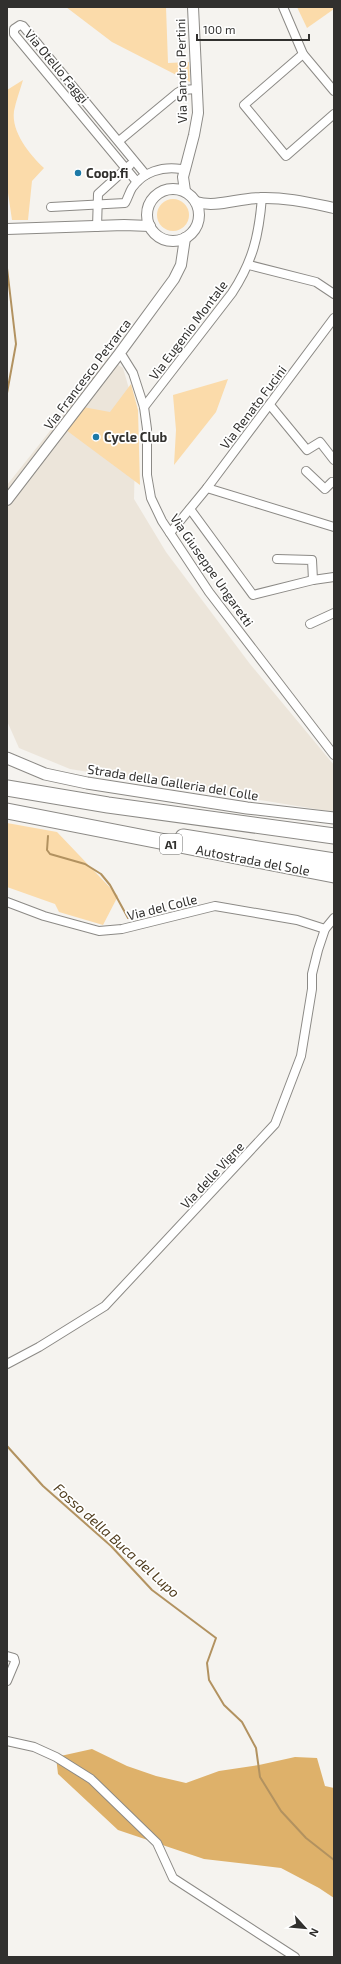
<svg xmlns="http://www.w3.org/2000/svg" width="341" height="1964" viewBox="0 0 341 1964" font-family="'Exo 2',sans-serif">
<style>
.built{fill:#ece5da}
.green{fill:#fbdbaa}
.forest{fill:#deb16a}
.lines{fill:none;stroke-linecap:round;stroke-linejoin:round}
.stream{stroke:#b29260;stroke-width:2}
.minor-casing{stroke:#8c8a86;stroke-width:10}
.tertiary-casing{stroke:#8c8a86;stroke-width:12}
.secondary-casing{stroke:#8c8a86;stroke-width:13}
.motorway-casing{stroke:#8c8a86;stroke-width:17}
.minor{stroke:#fff;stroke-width:8}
.tertiary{stroke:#fff;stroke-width:10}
.secondary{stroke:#fff;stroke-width:11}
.motorway{stroke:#fff;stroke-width:15}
.poi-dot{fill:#1d79a7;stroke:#fff;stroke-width:1.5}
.labels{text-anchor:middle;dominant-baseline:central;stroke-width:3.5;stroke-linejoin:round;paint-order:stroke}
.shield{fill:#fff;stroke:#6f6e6d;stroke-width:1}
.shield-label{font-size:12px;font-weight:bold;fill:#31302e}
.street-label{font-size:13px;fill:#31302e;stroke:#fff}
.poi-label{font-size:13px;font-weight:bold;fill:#31302e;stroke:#fff;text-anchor:start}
.water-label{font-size:14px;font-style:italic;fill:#503d1e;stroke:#fff}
</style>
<rect width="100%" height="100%" fill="#f5f3ef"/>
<path class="built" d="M108 358 123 368 136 413 134 499 166 552 250 664 334 765V812L70 769 19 748 7 721V485Z"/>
<g class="green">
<path d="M66 7H166L168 63 189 62 190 82 112 42Z"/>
<path d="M297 7H334V9L307 28Z"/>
<path d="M23 80C20 90 16 101 14 111 11 132 30 155 44 168L32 181 28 220H12L7 186V90Z"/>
<circle cx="173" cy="215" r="16"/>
<path d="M228 379 216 412 174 465 176 430 173 395Z"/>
<path d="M131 384 138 410 140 485 66 430 83 407 110 412Z"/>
<path d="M7 823 57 832 118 896 103 925 59 912 55 904 7 887Z"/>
</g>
<path class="forest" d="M92 1749 127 1766 156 1776 186 1783 219 1771 259 1765 295 1757 317 1758 325 1786 334 1788V1898L319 1888 281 1868 204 1859 118 1830 58 1774 56 1757Z"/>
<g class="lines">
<g class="stream">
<path d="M7 268 16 344 7 393"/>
<path d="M48 836 47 850 50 854 85 864 101 874 110 885 128 918"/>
<path d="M7 1446 43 1486 111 1546 152 1590 216 1638 207 1663 209 1680 224 1705 242 1722 256 1748 260 1777 281 1811 306 1838 334 1860"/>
</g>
<g class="minor-casing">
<g id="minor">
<path d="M283 7 303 54 334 91"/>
<path d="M303 54 244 105 286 156 334 114"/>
<path d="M119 141 177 93 182 90 197 89"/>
<path d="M137 182 14 34V29L20 25 23 26 146 175"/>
<path d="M51 207 125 203C128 198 129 193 132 188 143 172 162 166 181 169"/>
<path d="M97 227 98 194 130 165"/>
<path d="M249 265 316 282 334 294"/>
<path d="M119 354 123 357 133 373 144 407 147 429V475L151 498 162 521 209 592 334 755"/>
<path d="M270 405 307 450 320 442 334 460"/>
<path d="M144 407 232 293C253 261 259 235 262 197"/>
<path d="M306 471 325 489 332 482"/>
<path d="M207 488 334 527"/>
<path d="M190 509 253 595 313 580 334 577"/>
<path d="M170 533 207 488 334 318"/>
<path d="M277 559 312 560 313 580"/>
<path d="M310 624 334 613"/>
<path d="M7 902 44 916 99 931 122 929 215 906 297 920 325 929"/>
<path d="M7 1364 39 1347 105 1306 275 1124 301 1056 312 989V974L318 950 325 929 334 918"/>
<path d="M7 1656 14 1658 15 1662 7 1681"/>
<path d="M7 1741 34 1747 56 1757 91 1779 157 1843 173 1878 295 1957"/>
</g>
</g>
<g class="tertiary-casing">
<g id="tertiary">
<circle cx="173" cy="215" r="26"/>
<path d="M185 191 183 177 194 135 198 113 193 7"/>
<path d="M196 202C217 208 238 198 260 198 285 197 310 203 334 208"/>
<path d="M7 229 124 225 150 226"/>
<path d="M7 500 119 354 174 279 181 265 185 238"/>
</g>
</g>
<g class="secondary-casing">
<path id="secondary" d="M7 758 45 774 87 783 247 808 334 818"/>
</g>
<g class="motorway-casing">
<g id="motorway">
<path d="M7 788 108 805 334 836"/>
<path d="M7 811 334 875"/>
<path d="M183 837 334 861"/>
</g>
</g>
<use href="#minor" class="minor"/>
<use href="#tertiary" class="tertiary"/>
<use href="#secondary" class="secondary"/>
<use href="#motorway" class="motorway"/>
</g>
<g class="poi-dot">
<circle cx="78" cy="173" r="4"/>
<circle cx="96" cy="437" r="4"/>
</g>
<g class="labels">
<rect class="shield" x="160" y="834" width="22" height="20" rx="3"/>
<g class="shield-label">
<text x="171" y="844">A1</text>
</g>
<g class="street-label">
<text transform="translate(57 66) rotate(50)">Via Otello Faggi</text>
<text transform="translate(181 71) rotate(-91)">Via Sandro Pertini</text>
<text transform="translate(188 330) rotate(-53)">Via Eugenio Montale</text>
<text transform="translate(87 374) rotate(-53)">Via Francesco Petrarca</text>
<text transform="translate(253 407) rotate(-53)">Via Renato Fucini</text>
<text transform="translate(212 570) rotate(55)">Via Giuseppe Ungaretti</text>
<text transform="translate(173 782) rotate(9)">Strada della Galleria del Colle</text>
<text transform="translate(253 860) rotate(11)">Autostrada del Sole</text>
<text transform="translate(162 907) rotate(-14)">Via del Colle</text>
<text transform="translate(212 1175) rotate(-47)">Via delle Vigne</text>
</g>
<g class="poi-label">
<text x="86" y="173">Coop.fi</text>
<text x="104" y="437">Cycle Club</text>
</g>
<g class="water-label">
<text transform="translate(117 1540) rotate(42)">Fosso della Buca del Lupo</text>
</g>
</g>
<rect width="341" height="1964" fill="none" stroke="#31302e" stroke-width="16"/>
<g transform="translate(305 1928) rotate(117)" stroke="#ffffff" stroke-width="3" paint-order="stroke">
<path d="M0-3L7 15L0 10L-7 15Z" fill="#31302e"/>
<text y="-6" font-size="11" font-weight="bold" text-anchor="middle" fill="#31302e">N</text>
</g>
<path d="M197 34v6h112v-6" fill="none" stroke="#31302e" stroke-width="2"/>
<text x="203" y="34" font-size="12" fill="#31302e" stroke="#ffffff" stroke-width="3" paint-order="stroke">100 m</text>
</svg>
